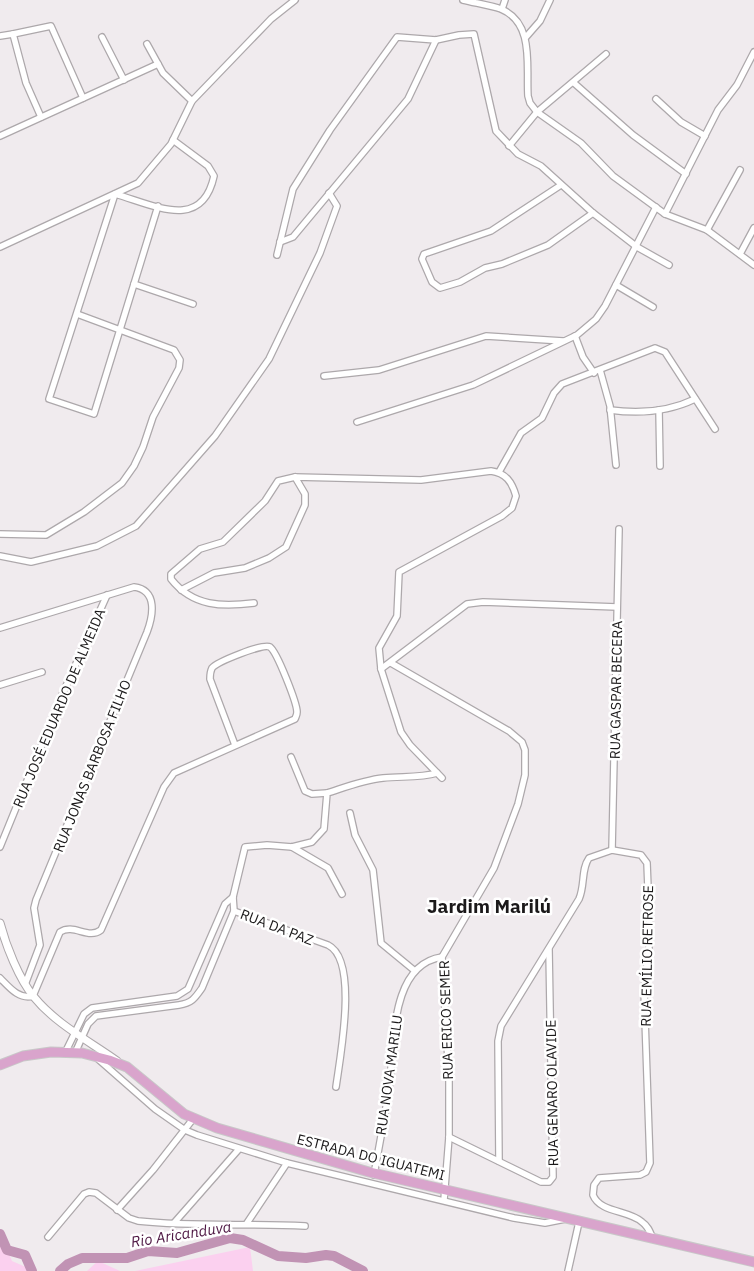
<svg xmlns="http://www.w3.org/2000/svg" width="754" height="1271" viewBox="0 0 754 1271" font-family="'IBM Plex Sans',sans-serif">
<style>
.green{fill:#fbd0ef}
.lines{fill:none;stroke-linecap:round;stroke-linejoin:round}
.river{stroke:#c193b4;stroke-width:10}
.minor-casing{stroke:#ada8ab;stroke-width:8}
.tertiary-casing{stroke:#ada8ab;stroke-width:9}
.primary-casing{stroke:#c8c8c8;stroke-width:11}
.minor{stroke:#fff;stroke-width:5.5}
.tertiary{stroke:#fff;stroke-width:7}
.primary{stroke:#d9a4cc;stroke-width:9}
.labels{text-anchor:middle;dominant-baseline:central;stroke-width:5;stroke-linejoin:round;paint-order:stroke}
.street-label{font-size:14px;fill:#1b191a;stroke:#fff}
.water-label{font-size:15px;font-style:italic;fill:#4d1642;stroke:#fff}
.district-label{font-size:19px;font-weight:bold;fill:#1b191a;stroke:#fff}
</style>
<rect width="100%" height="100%" fill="#f0ebee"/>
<g class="green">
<path d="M0 1233 12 1261 35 1271H0Z"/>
<path d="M250 1247 253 1271H135Z"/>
<path d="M98 1261 120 1271H87Z"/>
</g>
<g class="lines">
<g class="river">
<path d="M0 1234 7 1250 25 1255 32 1271"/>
<path d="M60 1271 68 1264 82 1258H127L148 1251 177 1253 230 1238 243 1240 278 1256 306 1258 326 1255 334 1256 363 1271"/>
</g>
<g class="minor-casing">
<g id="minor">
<path d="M463 0C475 3 490 5 501 9 535 23 526 67 528 96L530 103 537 112 581 143 613 176 665 214 707 230 754 265"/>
<path d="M502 9 505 0"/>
<path d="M0 36 13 34"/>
<path d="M102 37 124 80"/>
<path d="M526 37 540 21 550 0"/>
<path d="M147 44 163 73 192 101"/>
<path d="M574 83 633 135 686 174"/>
<path d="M656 99 681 122 705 136"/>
<path d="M41 117 26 83 13 34 51 26 83 98"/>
<path d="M0 136 158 64"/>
<path d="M509 146 537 112 606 54"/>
<path d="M561 185 491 231 424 254 422 259 432 282 440 288 460 282 485 268 502 264 548 245 593 213"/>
<path d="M158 206 94 414 49 399 115 194C154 205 202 232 214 176L208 166 173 140"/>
<path d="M665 214 718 110 737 85 754 52"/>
<path d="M707 230 740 170"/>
<path d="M280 242 293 237 408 99 436 40"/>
<path d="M0 247 138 183 171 144 192 101 271 19 295 0"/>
<path d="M740 254 754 228"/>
<path d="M277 255 293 189 330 130 397 37 436 40 459 35 474 34 496 131 518 154 541 166 593 213 637 247 669 265"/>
<path d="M134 284 193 304"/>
<path d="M616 285 653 307"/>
<path d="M575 336 583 357 594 373"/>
<path d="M600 370 610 406 616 465"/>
<path d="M324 376 379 370 486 336 563 341"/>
<path d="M610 410C639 414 668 412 695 399"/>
<path d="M659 410 660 466"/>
<path d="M357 422 473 385 577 335 596 319 605 306 656 207"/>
<path d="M499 472 521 433 542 418 554 393 562 384 655 348 665 352 715 429"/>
<path d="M0 534 46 535 84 512 122 483 134 466 143 447 153 417 179 368 180 360 174 350 77 314"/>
<path d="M0 556 31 562 97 546 136 526 215 436 269 359 320 253 337 206 329 193"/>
<path d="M181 590 214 573 245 568 269 558 286 547 305 505V494L295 477"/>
<path d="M254 603C223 607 193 607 171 579V574L200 549 223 542 265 501 278 481 295 477 421 480 491 471C506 473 512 482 516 496L512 508 502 516 399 572 397 616 379 648 381 669 401 732 410 745 442 778"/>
<path d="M0 628 134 587C158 590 153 616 147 632L36 900 34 908 40 945 26 982"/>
<path d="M391 663 509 731 522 742 525 750V775L518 804 494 868 442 957 449 1078V1137L444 1200"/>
<path d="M381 669 467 604 483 602 617 607"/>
<path d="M0 685 42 672"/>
<path d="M291 757 305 791 312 794 327 793"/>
<path d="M350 813 355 835 373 870 381 943 415 971"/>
<path d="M0 847 62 695 107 595"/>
<path d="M292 847 328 868 342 894"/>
<path d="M612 850 619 529"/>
<path d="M234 911 328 945C359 960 340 1057 336 1087"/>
<path d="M0 978C9 987 19 1000 33 996L60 932C74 923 88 940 101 930L164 787 174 773 295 719C296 716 297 715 297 712 297 703 277 652 270 647 263 643 217 662 212 668 210 672 210 675 210 679L235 745"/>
<path d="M65 1053 84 1014 92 1008 177 996 188 989 225 904 233 897"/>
<path d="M75 1053 88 1024 96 1016 179 1005C192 1003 195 998 202 988L234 911 233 897 245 847 267 845 292 847 312 842 324 829 327 793C346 787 364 780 383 778 401 776 420 778 437 773"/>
<path d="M98 1059 155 1109 185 1130 197 1135 287 1163 514 1218 545 1223 565 1219"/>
<path d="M449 1137 541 1182H549L553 1177 549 950"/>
<path d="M499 1161 498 1041 501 1026 579 899C585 886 581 869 589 858L612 850 641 855 647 863 650 938 644 990 650 1163 646 1172 640 1175 599 1178 594 1185 593 1195C600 1213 629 1210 642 1222 648 1226 650 1232 653 1239"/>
<path d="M374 1175C379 1146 385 1117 389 1088 395 1049 388 965 442 957"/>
<path d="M117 1210 153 1170 193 1119"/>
<path d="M174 1223 239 1149"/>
<path d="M247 1223 287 1163"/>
<path d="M48 1237 84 1194 89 1192 96 1193 129 1218 138 1221C193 1227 249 1223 305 1226"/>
<path d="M568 1271 579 1222"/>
</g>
</g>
<g class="tertiary-casing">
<path id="tertiary" d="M0 923C6 946 19 979 34 997 56 1024 89 1041 117 1061"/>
</g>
<g class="primary-casing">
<path id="primary" d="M0 1065 23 1056 51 1052 82 1053 109 1060 127 1067 184 1114 217 1128 369 1172 754 1262"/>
</g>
<use href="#minor" class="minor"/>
<use href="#tertiary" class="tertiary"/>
<use href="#primary" class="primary"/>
</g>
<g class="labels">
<g class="street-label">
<text transform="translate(616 690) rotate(-89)">RUA GASPAR BECERA</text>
<text transform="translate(59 708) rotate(-67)">RUA JOSÉ EDUARDO DE ALMEIDA</text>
<text transform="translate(92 766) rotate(-68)">RUA JONAS BARBOSA FILHO</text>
<text transform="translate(277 927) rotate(21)">RUA DA PAZ</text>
<text transform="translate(647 956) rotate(-89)">RUA EMÍLIO RETROSE</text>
<text transform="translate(446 1020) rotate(-92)">RUA ERICO SEMER</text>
<text transform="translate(389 1075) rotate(-82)">RUA NOVA MARILU</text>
<text transform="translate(552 1093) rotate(-91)">RUA GENARO OLAVIDE</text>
<text transform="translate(371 1157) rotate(14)">ESTRADA DO IGUATEMI</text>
</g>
<g class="water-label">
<text transform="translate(181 1234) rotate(-9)">Rio Aricanduva</text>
</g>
<g class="district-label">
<text x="489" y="906">Jardim Marilú</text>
</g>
</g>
</svg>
